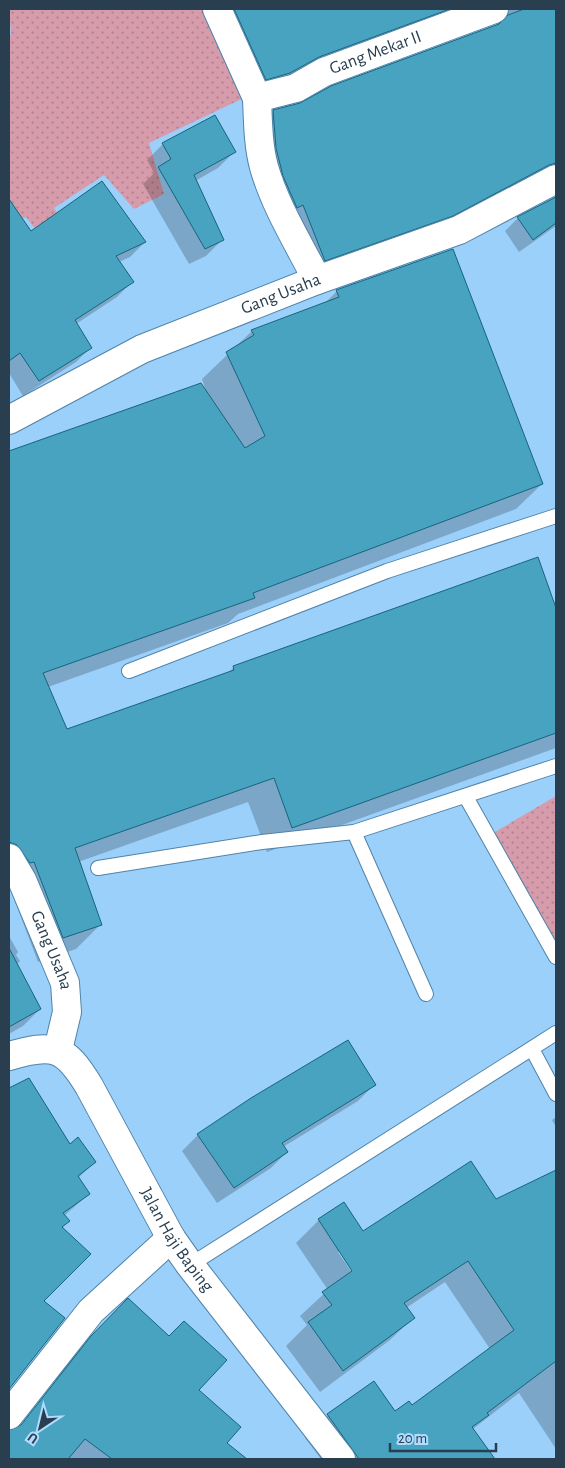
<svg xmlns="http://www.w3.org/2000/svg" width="565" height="1468" viewBox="0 0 565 1468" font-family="'Alegreya Sans',sans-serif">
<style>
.grass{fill:url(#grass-dots)}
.shadow{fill:#0003;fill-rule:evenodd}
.building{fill:#48a3c0;stroke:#15657c}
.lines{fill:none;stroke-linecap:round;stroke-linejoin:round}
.service-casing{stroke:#5083a9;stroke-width:16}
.minor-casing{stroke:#5083a9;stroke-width:30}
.tertiary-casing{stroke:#5083a9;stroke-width:30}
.service{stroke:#fff;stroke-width:14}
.minor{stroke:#fff;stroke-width:28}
.tertiary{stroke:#fff;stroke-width:28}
.labels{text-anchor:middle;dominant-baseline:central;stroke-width:5;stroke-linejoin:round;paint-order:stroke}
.street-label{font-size:18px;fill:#293f50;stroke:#b2dcfe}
</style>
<defs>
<pattern id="grass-dots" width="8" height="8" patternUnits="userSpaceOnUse" patternTransform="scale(1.25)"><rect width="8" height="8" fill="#d79cac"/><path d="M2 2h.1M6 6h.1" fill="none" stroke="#ae818e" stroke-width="1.8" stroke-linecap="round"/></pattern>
</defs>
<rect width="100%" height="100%" fill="#9bd0fa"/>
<g class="grass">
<path d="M9 9H208L248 96 149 143 164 194 134 209 104 175 54 208 76 242 56 256 26 217 9 226V36L11 34Z"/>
<path d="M556 796V944L490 835Z"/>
</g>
<g class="shadow">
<path d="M210 9H319L322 25 362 9H470L252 92Z"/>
<path d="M487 9H556V35L543 40 556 73V185L311 273 260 125 274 111 301 104 497 26 495 17Z"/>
<path d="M163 144 234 152 218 168 195 181 222 240 206 256 189 264 143 184 154 173 147 160Z"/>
<path d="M556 196V226L519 252 505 231 518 218Z"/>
<path d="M25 225 30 233 145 242 130 257 119 262 132 282 117 297 76 324 91 347 76 362 23 396 9 373V236Z"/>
<path d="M337 291 542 484 516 509 238 614 228 623 48 687 66 731 227 674 234 667 537 559 556 611V748L267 852 248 802 78 862 101 924 76 949 38 962 9 886V452L201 384 207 394 202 379 252 331 324 304Z"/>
<path d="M9 936 18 952 16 955 20 961 16 965 40 1009 23 1026 9 1034Z"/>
<path d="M28 1080 70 1145 95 1162 78 1178 89 1194 64 1216 68 1221 62 1228 42 1301 64 1318 9 1388V1266L13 1261 9 1256V1090Z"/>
<path d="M374 1085 358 1101 283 1147 287 1152 271 1168 217 1203 182 1151 198 1135Z"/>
<path d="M556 1117V1127L552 1120Z"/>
<path d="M550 1174 556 1187V1449L519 1393 473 1429 493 1459H321L305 1438 328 1415 374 1383 395 1413 411 1406 490 1349 445 1282 406 1308 413 1318 390 1340 320 1392 286 1346 307 1325 300 1316 328 1290 296 1243 319 1220 343 1204 362 1233 495 1201ZM338 1252H341L357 1275 355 1277Z"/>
<path d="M128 1300 197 1390 226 1443 245 1459H9V1449L64 1390 55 1380 76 1353Z"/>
</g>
<g class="building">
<path d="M234 9H450L319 57 290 73 266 80Z"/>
<path d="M524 9H556V163L549 165 453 216 325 261 303 205 297 208 283 176 276 148 273 110 300 103 331 86 499 24 508 15Z"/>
<path d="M215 115 236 152 194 175 224 240 205 249 158 167 171 159 162 143Z"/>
<path d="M102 181 146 242 116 256 134 282 75 320 92 348 39 381 20 353 9 361V199L31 231Z"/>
<path d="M556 197V223L533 240 517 217Z"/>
<path d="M453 249 543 484 253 593 255 598 43 673 67 729 234 670 233 666 538 557 556 608V733L292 828 274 778 75 848 102 925 63 938 34 862 30 863 17 845 9 842V451L201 383 245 448 265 436 226 352 254 335 251 330 339 297 336 290Z"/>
<path d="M9 948 41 1009 9 1027Z"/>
<path d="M348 1040 376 1085 282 1143 288 1152 234 1188 197 1134 251 1098Z"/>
<path d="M29 1078 70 1144 78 1137 96 1162 78 1176 90 1194 63 1213 70 1221 62 1227 91 1254 44 1301 65 1318 9 1389V1088Z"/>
<path d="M471 1161 496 1199 556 1170V1361L487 1413 489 1415 472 1427 495 1459H359L327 1414 374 1381 395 1411 409 1401 412 1405 514 1330 468 1261 404 1303 415 1318 343 1371 308 1322 332 1305 322 1292 352 1271 318 1219 344 1202 363 1231Z"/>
<path d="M128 1298 169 1336 184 1321 227 1360 199 1390 241 1427 227 1443 247 1459H112L85 1439 68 1459H9V1430L21 1425 91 1336Z"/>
</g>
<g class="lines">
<g class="service-casing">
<g id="service">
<path d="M129 671 387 571 556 516"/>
<path d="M466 797 556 957"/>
<path d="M354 832 426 994"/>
<path d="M98 868 262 842 354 832 556 766"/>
<path d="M532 1049 556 1094"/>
<path d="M190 1265 556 1033"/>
</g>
</g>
<g class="minor-casing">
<g id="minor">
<path id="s1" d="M217 9 257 98 296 88 324 72 494 9"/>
<path d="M257 98C258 122 258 145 264 167 275 206 299 244 317 280"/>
<path id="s2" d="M9 420 142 349 317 280 459 230 556 179"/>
<path id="s3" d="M9 858 22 880 65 983 67 1012 58 1050"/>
<path d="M9 1415 91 1311 171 1238"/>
</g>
</g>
<g class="tertiary-casing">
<g id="tertiary">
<path id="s4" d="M9 1056C53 1043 65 1046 89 1086L171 1238 190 1265 341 1459"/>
</g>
</g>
<use href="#service" class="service"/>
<use href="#minor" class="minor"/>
<use href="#tertiary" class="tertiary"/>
</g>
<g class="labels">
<g class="street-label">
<text stroke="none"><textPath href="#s1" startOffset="225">Gang Mekar II</textPath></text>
<text stroke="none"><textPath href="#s2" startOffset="300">Gang Usaha</textPath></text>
<text stroke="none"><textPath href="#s3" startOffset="102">Gang Usaha</textPath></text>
<text stroke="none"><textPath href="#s4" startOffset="274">Jalan Haji Baping</textPath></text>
</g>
</g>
<rect width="565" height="1468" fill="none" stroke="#293f50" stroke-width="20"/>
<g transform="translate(40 1428) rotate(215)" stroke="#b2dcfe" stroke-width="4" paint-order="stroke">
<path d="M0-4L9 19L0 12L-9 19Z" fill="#293f50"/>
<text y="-8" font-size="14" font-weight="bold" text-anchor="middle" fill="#293f50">U</text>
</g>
<path d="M390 1443v8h106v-8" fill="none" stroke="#293f50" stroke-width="2.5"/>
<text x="398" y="1443" font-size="15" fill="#293f50" stroke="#b2dcfe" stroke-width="4" paint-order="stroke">20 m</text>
</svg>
